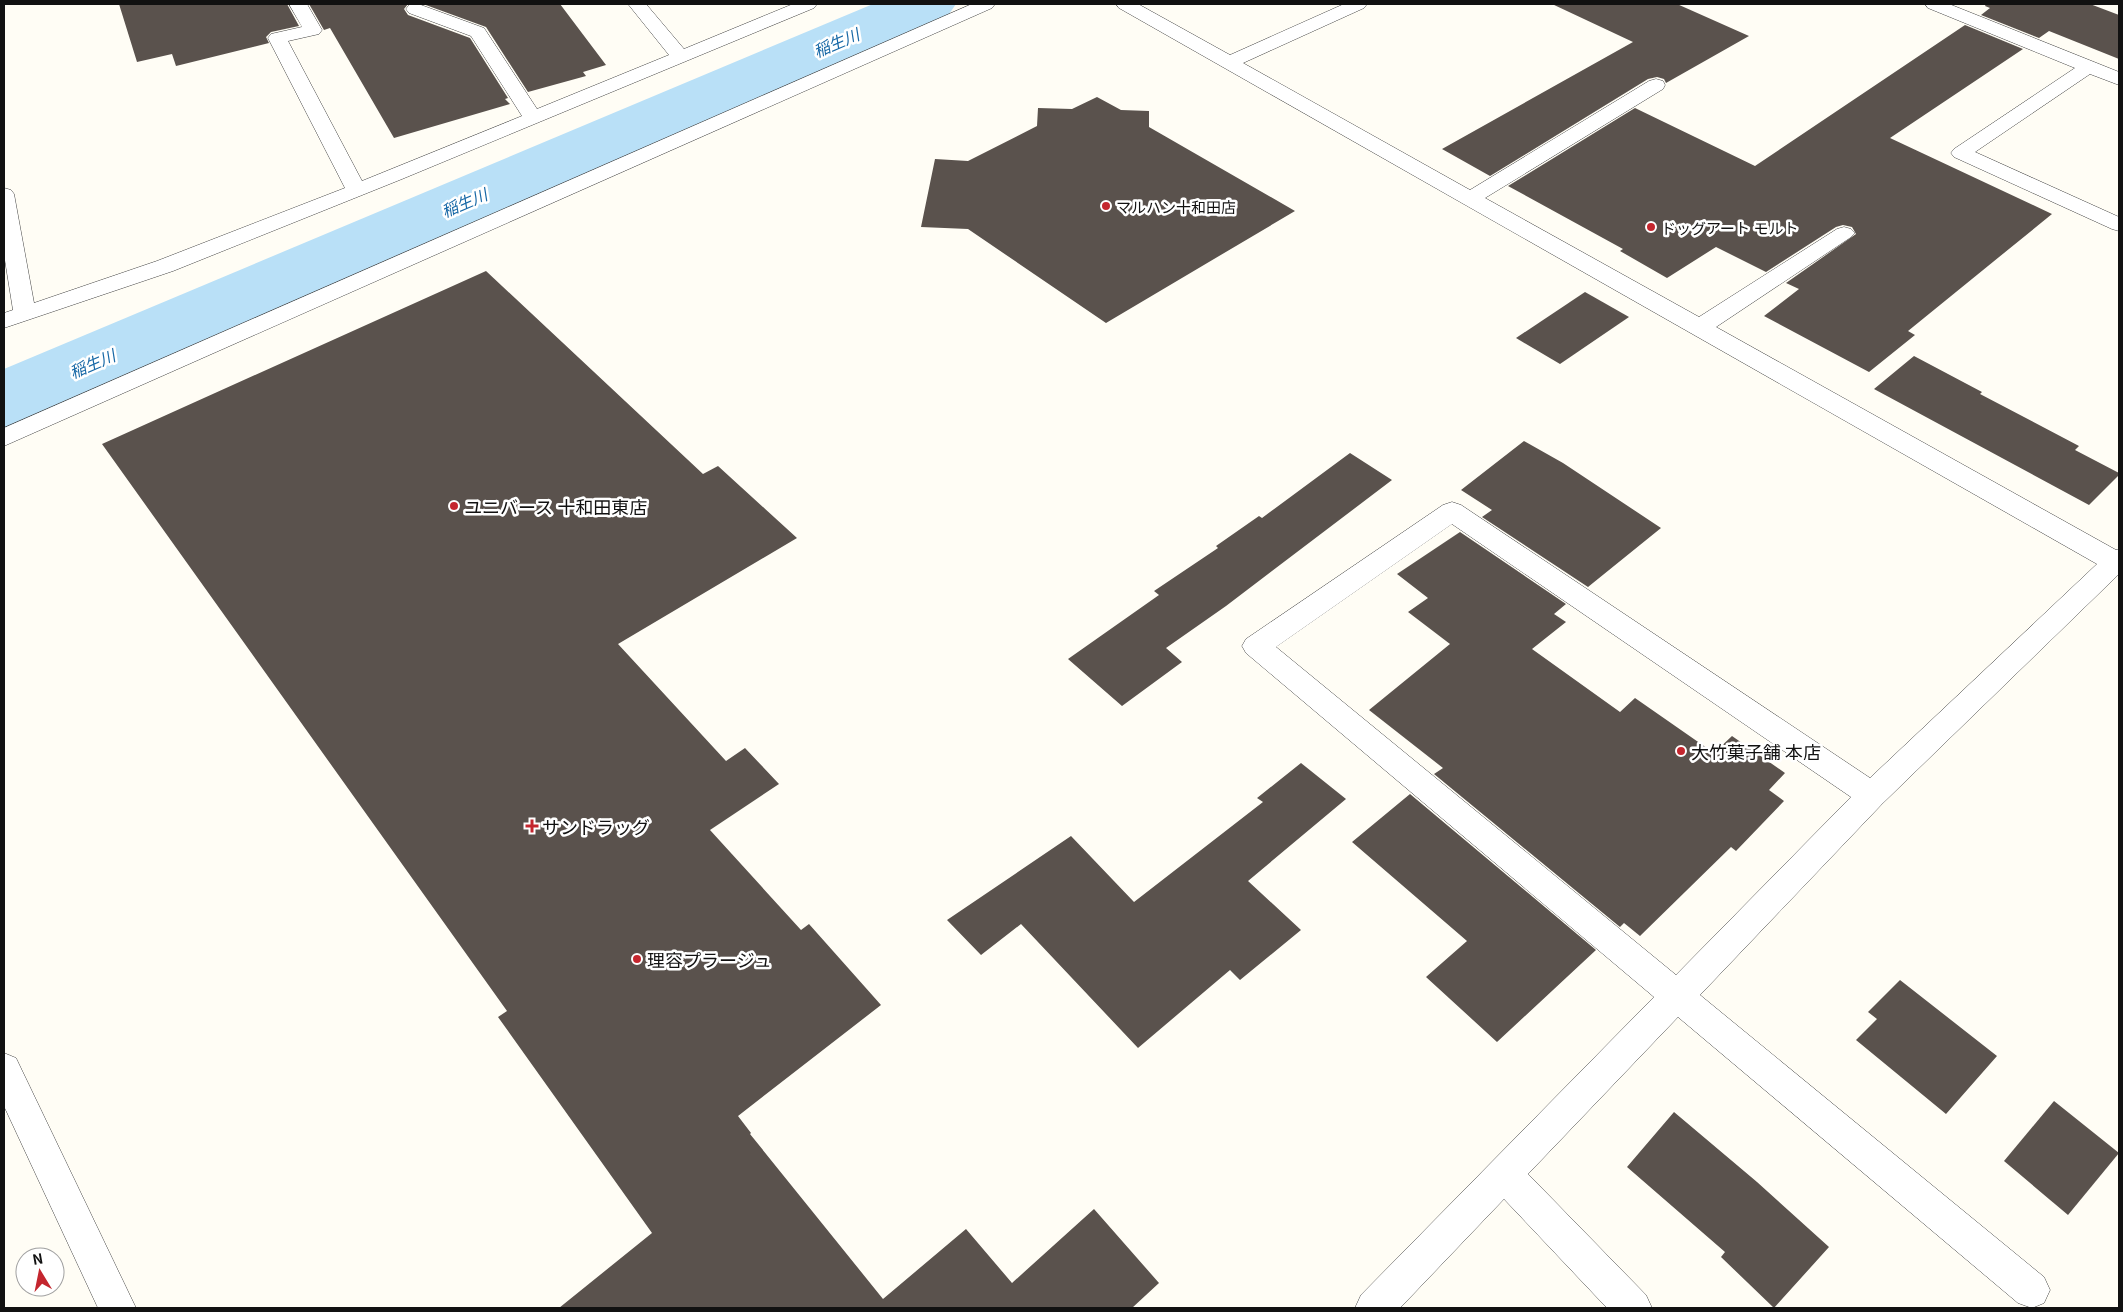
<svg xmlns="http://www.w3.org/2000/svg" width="2123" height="1312" viewBox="0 0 2123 1312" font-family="Georgia,'Noto Sans JP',serif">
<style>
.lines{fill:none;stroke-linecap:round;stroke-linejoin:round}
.river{fill:#b9e0f7;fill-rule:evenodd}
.building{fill:#5a524d}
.minor-casing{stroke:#444;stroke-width:1}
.minor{fill:#fff;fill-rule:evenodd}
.poi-dot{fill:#c4262e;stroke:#fff;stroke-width:2}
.labels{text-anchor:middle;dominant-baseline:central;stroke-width:5;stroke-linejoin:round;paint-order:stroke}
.far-poi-label{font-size:15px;fill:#111;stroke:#fff;text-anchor:start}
.far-water-label{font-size:16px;font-style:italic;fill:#1768a6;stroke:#fff}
.poi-label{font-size:18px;fill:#111;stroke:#fff;text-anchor:start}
</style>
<rect width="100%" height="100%" fill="#fffdf5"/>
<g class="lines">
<path class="river" d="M873 4H956L947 17 33 421 4 429V369Z"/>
</g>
<g class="building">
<path d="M119 4H287L299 26 271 32 266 37 269 43 176 66 172 54 137 62Z"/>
<path d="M309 4H408L404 9 408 15 470 38 508 98 505 99 510 104 394 138 330 28 324 30Z"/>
<path d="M423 4H560L606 65 583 72 586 76 528 92 486 27Z"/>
<path d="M1552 4H1677L1749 36 1666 83 1664 79 1657 77 1648 79 1490 176 1442 149 1633 42Z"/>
<path d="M1986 4H2090L2119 15V59L2049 31 2039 38 1981 15 1990 8 1985 6Z"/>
<path d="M1965 25 2023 49 1890 138 2052 214 1908 331 1915 335 1869 372 1764 316 1799 289 1786 283 1856 234 1852 227 1843 225 1836 227 1766 272 1716 247 1667 278 1620 251 1623 249 1508 186 1635 108 1755 166Z"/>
<path d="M1097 97 1121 110 1149 111V127L1295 211 1106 323 968 229 921 227 935 159 968 161 1037 126 1038 108 1072 109Z"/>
<path d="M486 271 703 474 718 466 797 538 618 644 726 761 745 748 779 784 710 830 801 930 809 924 881 1005 738 1116 751 1133 750 1134 883 1299 966 1229 1012 1283 1094 1209 1159 1283 1132 1308H559L652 1233 498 1017 507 1011 102 444Z"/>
<path d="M1585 292 1629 317 1560 364 1516 338Z"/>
<path d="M1914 356 1982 392 1980 394 2079 446 2075 450 2119 473V475L2089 505 1874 389Z"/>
<path d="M1524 441 1563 463 1661 528 1588 587 1482 517 1492 510 1461 490Z"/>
<path d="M1350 453 1392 480 1226 606 1166 648 1182 662 1122 706 1068 659 1159 595 1154 591 1218 548 1216 546 1259 516 1262 518Z"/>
<path d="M1460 532 1566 604 1554 614 1566 622 1532 649 1620 712 1635 698 1714 753 1732 736 1785 773 1769 790 1784 801 1736 851 1731 847 1640 936 1624 923 1620 927 1434 774 1443 768 1369 710 1450 644 1408 612 1428 598 1397 574Z"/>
<path d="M1301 763 1346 799 1248 881 1301 930 1240 980 1230 970 1138 1048 1021 924 981 955 947 920 1071 836 1134 902 1263 802 1257 798Z"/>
<path d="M1410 794 1596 950 1497 1042 1426 977 1467 941 1352 842Z"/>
<path d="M1900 980 1997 1056 1946 1114 1856 1040 1877 1019 1868 1012Z"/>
<path d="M2054 1101 2119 1153 2068 1215 2004 1161Z"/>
<path d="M1674 1112 1757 1182 1829 1247 1774 1308 1721 1257 1725 1252 1627 1167Z"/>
</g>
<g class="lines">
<g class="minor-casing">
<g id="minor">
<path d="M289 4H307L322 30 319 34 288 41 362 181 522 116 471 36 409 13 406 9 409 5H421L484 28 537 109 669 55 628 4H646L684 49 793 4H817L814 8 402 179 173 271 4 328V313L13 310 4 254V188L11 190 14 194 34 303 157 261 345 188 268 38 271 34 302 27Z"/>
<path d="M972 4H995L992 8 4 446V428Z"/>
<path d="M1116 4H1138L1230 55 1344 4H1367L1364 8 1243 63 1470 190 1649 81 1656 79 1663 81 1665 85 1663 89 1485 198 1699 317 1837 229 1844 227 1851 229 1855 233 1851 237 1716 327 2116 550 2119 549V574L1882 804 1700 995 2044 1277 2050 1290 2044 1303 2032 1308 2018 1303 1678 1017 1528 1174 1646 1295 1652 1308H1607L1504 1199 1400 1308H1355L1361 1295 1654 997 1246 653 1242 646 1246 639 1443 505 1452 502 1461 505 1870 778 2097 564 1119 8ZM1452 524 1851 797 1676 975 1276 647Z"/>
<path d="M1925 4H1949L2119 72V85L2090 74 1975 152 2119 217V231L2112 229 1954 157 1951 153 1954 149 2075 68 1928 8Z"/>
<path d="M4 1053 16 1058 136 1308H98L4 1106Z"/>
</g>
</g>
<use href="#minor" class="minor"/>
</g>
<g class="poi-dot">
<circle cx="1106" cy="206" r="5"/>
<circle cx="1651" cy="227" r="5"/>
<circle cx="454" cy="506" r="5"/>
<circle cx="1681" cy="751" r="5"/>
<path d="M529.5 818.5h5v5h5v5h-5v5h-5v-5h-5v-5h5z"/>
<circle cx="637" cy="959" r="5"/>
</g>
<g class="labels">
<g class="far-poi-label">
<text x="1116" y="206">マルハン十和田店</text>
<text x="1661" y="227">ドッグアート モルト</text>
</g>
<g class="far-water-label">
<text transform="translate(836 42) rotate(-23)">稲生川</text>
<text transform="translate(464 202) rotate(-23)">稲生川</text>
<text transform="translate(92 363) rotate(-23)">稲生川</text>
</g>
<g class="poi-label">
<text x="464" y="506">ユニバース 十和田東店</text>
<text x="1691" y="751">大竹菓子舗 本店</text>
<text x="542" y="826">サンドラッグ</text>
<text x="647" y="959">理容プラージュ</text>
</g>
</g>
<rect width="2123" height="1312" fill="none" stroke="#111111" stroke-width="10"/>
<g transform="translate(40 1272) rotate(350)"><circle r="24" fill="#ffffff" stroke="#a0a0a0"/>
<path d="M0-4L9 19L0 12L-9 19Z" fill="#c4262e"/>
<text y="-8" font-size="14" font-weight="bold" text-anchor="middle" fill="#111111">N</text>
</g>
</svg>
